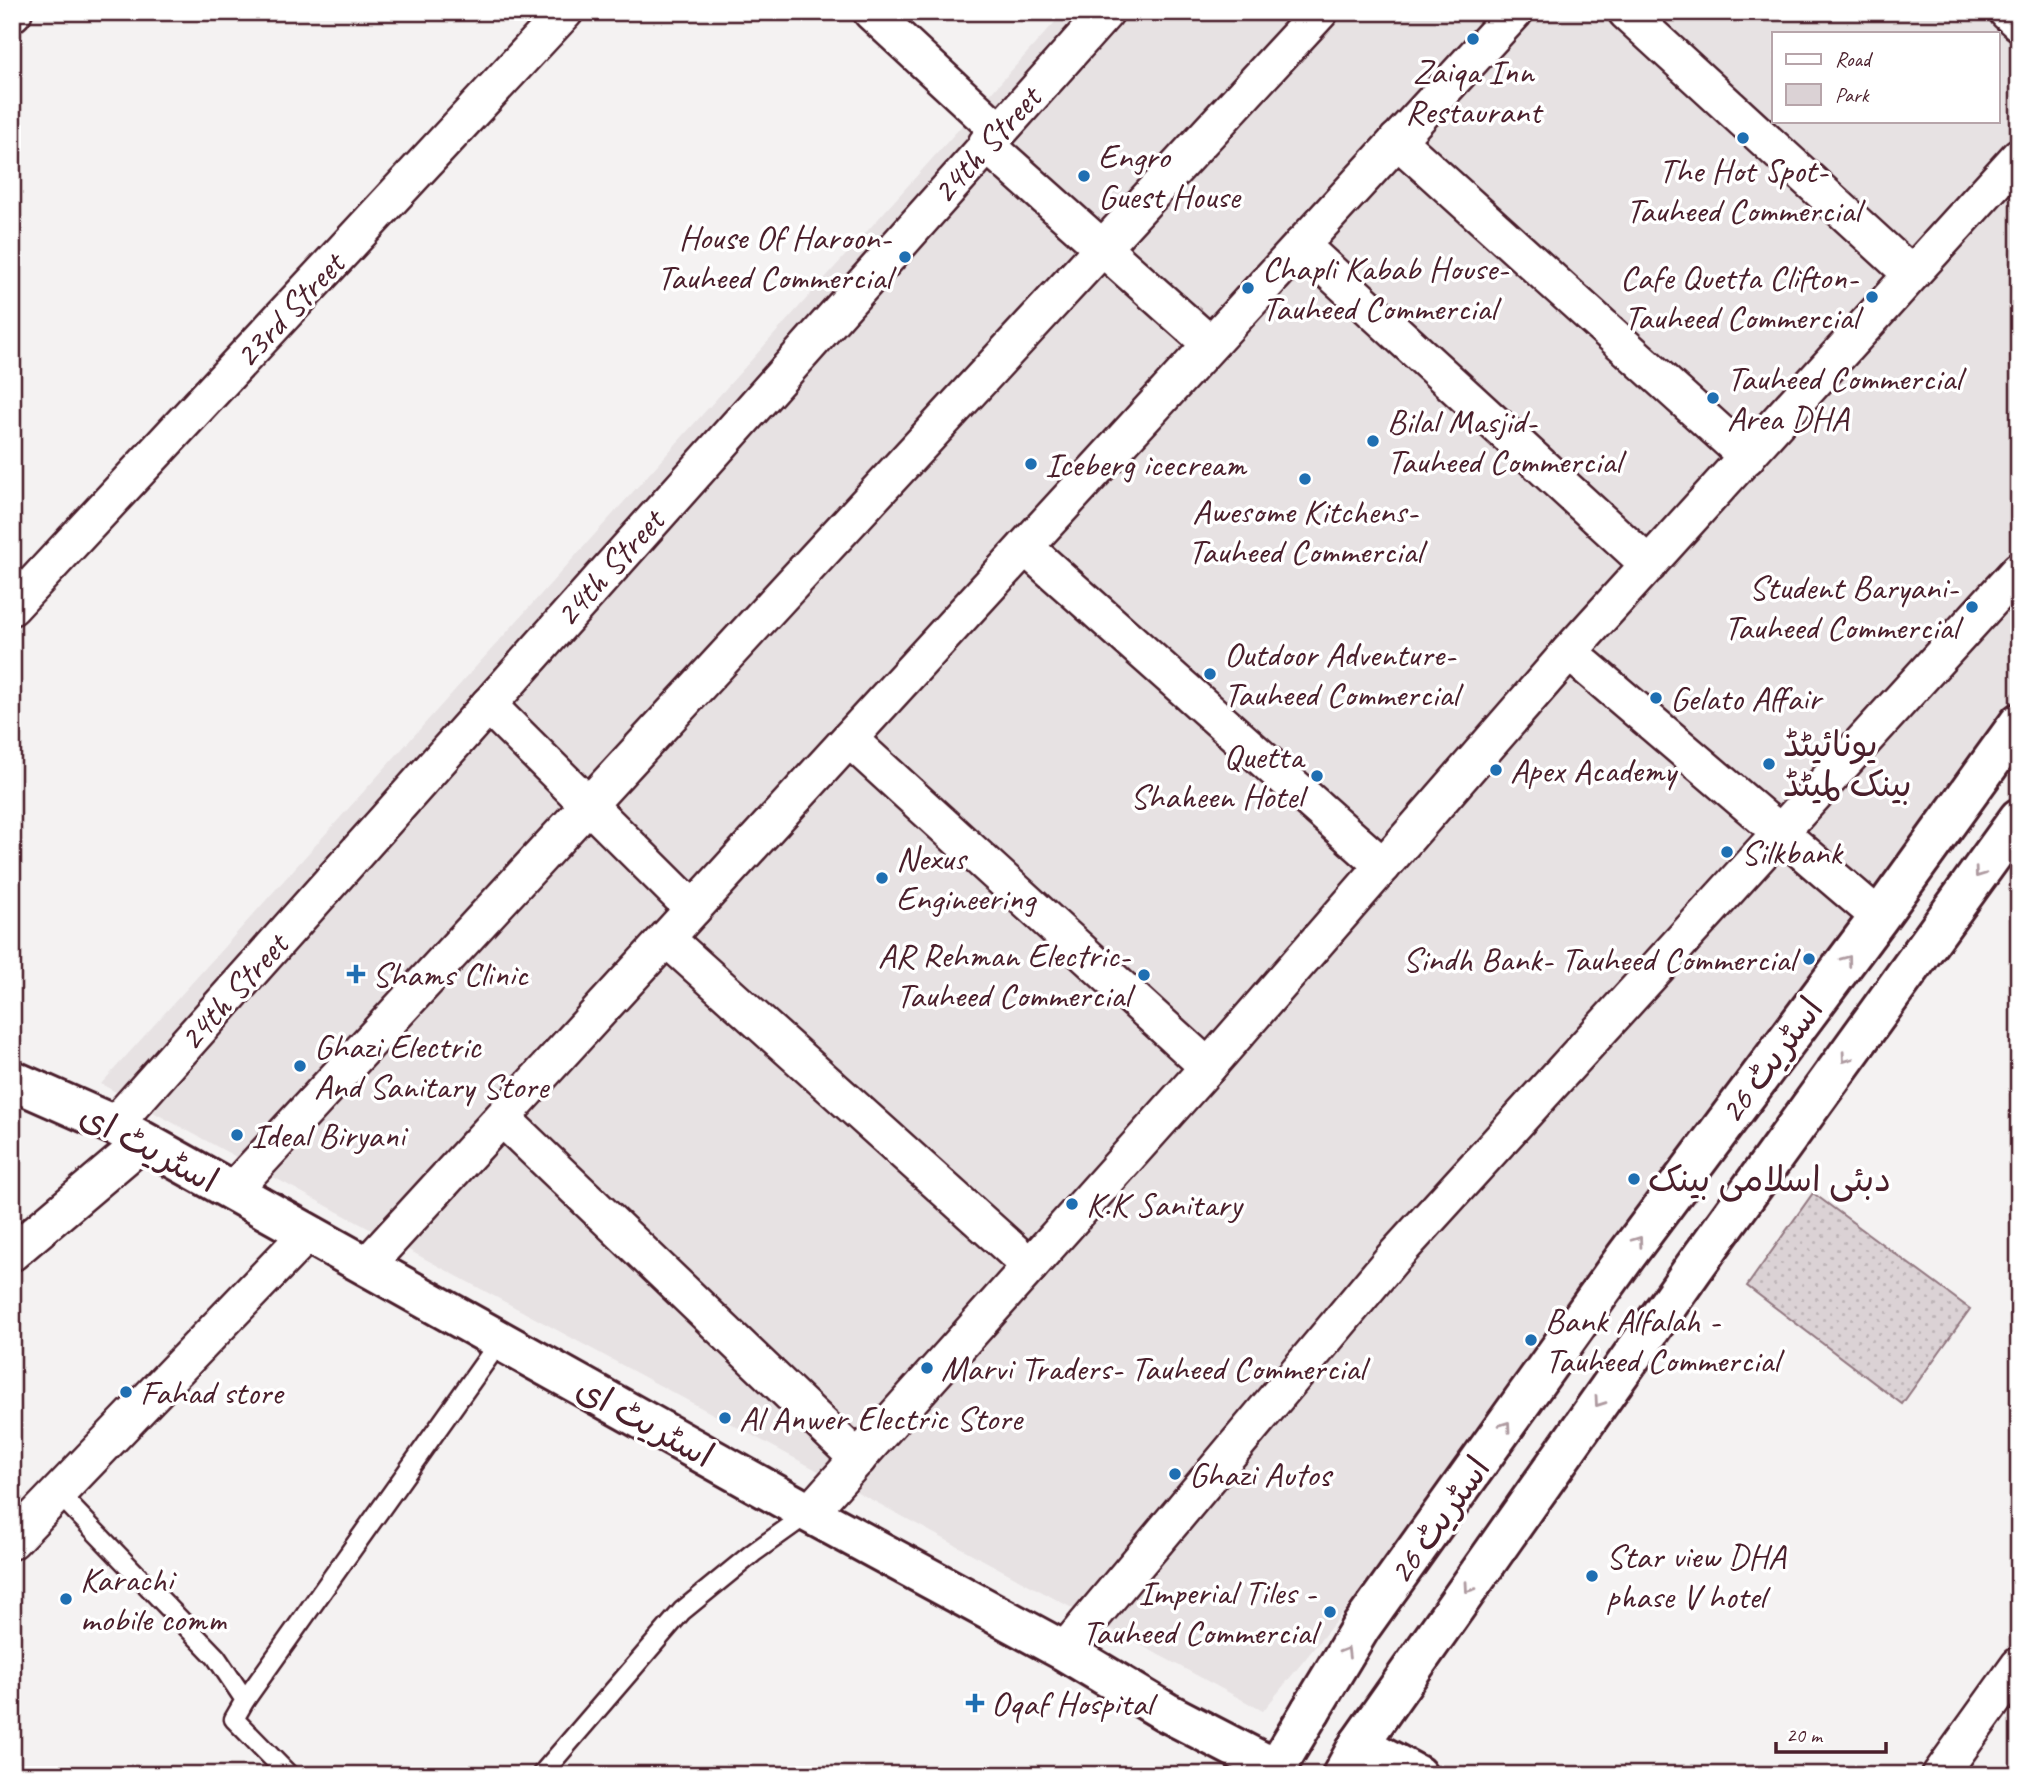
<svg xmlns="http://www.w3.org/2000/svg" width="2031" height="1787" viewBox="0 0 2031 1787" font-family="Caveat,'Playpen Sans Arabic',sans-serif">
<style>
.built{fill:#e7e2e3;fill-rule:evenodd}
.green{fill:url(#green-dots);stroke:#927880;stroke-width:2}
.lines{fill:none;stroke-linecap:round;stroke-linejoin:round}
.service-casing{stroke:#4a1f2b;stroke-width:23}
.minor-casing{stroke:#4a1f2b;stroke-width:40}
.tertiary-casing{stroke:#4a1f2b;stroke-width:44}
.secondary-casing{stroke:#4a1f2b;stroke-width:44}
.primary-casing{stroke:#4a1f2b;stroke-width:44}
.service{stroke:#fff;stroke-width:18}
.minor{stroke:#fff;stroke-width:35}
.tertiary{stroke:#fff;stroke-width:38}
.secondary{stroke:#fff;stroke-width:38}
.primary{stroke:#fff;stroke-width:38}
.oneway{stroke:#ae9aa0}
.poi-dot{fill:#1f6fb2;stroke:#fff;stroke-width:2.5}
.labels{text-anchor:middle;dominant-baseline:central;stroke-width:7;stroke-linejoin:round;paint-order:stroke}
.poi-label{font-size:35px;fill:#4a1f2b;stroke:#fff;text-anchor:start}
.street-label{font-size:35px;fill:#4a1f2b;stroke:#fff}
</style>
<defs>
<pattern id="green-dots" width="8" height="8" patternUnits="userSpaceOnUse" patternTransform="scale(1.75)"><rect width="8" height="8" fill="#dbd2d5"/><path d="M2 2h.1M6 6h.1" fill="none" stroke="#bdb4b7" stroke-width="1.8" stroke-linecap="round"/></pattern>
</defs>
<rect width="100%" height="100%" fill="#f4f2f2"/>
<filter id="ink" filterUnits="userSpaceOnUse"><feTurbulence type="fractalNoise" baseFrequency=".0143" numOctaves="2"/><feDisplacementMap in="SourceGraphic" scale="14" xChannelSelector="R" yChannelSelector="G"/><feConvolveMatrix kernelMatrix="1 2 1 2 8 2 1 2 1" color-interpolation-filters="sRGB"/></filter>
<g filter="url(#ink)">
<path class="built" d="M1064 12H2019V709L1474 1451 1263 1711 101 1084ZM1774 33H1998V121H1774Z"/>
<path class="green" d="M1813 1193 1970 1309 1902 1404 1747 1286Z"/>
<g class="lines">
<g class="service-casing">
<g id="service">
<path d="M58 1493 216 1657 245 1700 234 1719 289 1775"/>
<path d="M245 1700 500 1341"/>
<path d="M541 1775 682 1611 753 1553 809 1513"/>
</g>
</g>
<g class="minor-casing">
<g id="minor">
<path d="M871 12 998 130"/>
<path d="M1626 12 1911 274"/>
<path d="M2007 12 2019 23"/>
<path d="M12 14 14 12"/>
<path d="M1397 140 1747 457"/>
<path d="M986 144 1210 344"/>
<path d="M1301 245 1649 565"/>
<path d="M1025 547 1383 866"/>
<path d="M12 607 565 12"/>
<path d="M1569 652 1879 917"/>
<path d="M488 705 693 909"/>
<path d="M849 739 1208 1067"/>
<path d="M667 939 1030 1266"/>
<path d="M502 1118 858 1459"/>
<path d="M114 1125 1106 12"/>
<path d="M232 1191 1320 12"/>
<path d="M12 1253 143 1142"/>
<path d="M366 1266 1515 12"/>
<path d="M809 1513 1208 1067 1569 652 2019 156"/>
<path d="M12 1541 307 1234"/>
<path d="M1064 1651 1392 1259 2019 570"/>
<path d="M1940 1775 2019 1665"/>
</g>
</g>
<g class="tertiary-casing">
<path id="tertiary" d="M12 1080 114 1125 809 1513 1064 1651 1166 1712 1276 1769"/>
</g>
<g class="secondary-casing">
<g id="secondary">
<path d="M1311 1710 1361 1627 1626 1256 1879 917 2019 723"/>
<path d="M1417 1775 1359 1744 1693 1269 2019 818"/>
</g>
</g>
<g class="primary-casing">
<g id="primary">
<path d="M1272 1775 1311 1710"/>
<path d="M1342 1775 1359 1744"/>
</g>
</g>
<use href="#service" class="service"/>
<use href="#minor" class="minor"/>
<use href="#tertiary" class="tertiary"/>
<use href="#secondary" class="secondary"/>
<use href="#primary" class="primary"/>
</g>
<defs><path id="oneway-chevron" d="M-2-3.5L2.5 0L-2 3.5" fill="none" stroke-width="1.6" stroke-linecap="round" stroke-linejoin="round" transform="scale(1.75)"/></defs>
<g class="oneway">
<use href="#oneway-chevron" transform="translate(1979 873) rotate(126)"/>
<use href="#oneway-chevron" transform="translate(1847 960) rotate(-53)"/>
<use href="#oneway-chevron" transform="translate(1846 1058) rotate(126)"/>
<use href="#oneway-chevron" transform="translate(1638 1241) rotate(-54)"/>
<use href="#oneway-chevron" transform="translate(1599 1402) rotate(125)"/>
<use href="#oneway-chevron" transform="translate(1506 1426) rotate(-55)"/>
<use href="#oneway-chevron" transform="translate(1469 1588) rotate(125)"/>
<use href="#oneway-chevron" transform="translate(1346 1652) rotate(-59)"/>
</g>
</g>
<g class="poi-dot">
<circle cx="1473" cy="39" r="7"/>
<circle cx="1743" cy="138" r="7"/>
<circle cx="1084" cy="176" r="7"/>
<circle cx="905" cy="257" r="7"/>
<circle cx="1248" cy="288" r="7"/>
<circle cx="1872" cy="297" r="7"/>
<circle cx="1713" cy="398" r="7"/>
<circle cx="1373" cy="441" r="7"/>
<circle cx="1031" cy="464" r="7"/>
<circle cx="1305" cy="479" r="7"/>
<circle cx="1972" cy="607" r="7"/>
<circle cx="1210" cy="674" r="7"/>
<circle cx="1656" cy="698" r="7"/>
<circle cx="1769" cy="764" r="7"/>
<circle cx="1496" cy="770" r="7"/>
<circle cx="1317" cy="776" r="7"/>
<circle cx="1727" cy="852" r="7"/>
<circle cx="882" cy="878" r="7"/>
<circle cx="1809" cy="959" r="7"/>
<path d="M352.5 963.5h7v7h7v7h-7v7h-7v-7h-7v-7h7z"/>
<circle cx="1144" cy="975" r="7"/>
<circle cx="300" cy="1066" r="7"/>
<circle cx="237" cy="1135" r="7"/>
<circle cx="1634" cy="1179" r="7"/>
<circle cx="1072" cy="1204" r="7"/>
<circle cx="1531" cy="1340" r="7"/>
<circle cx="927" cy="1368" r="7"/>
<circle cx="126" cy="1392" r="7"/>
<circle cx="725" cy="1418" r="7"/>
<circle cx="1175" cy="1474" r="7"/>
<circle cx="1592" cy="1576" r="7"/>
<circle cx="66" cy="1599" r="7"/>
<circle cx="1330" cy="1612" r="7"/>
<path d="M971.5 1692.5h7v7h7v7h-7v7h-7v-7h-7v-7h7z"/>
</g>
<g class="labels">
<g class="poi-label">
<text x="1473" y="71" text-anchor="middle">Zaiqa Inn<tspan x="1473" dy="40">Restaurant</tspan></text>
<text x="1098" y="156">Engro<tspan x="1098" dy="40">Guest House</tspan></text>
<text x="1743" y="170" text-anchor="middle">The Hot Spot-<tspan x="1743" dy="40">Tauheed Commercial</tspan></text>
<text x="891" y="237" text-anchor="end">House Of Haroon-<tspan x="891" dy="40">Tauheed Commercial</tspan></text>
<text x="1262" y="268">Chapli Kabab House-<tspan x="1262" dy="40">Tauheed Commercial</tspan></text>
<text x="1858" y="277" text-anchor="end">Cafe Quetta Clifton-<tspan x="1858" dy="40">Tauheed Commercial</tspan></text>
<text x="1727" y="378">Tauheed Commercial<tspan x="1727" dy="40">Area DHA</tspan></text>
<text x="1387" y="421">Bilal Masjid-<tspan x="1387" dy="40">Tauheed Commercial</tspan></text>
<text x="1045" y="464">Iceberg icecream</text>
<text x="1305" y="511" text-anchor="middle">Awesome Kitchens-<tspan x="1305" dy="40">Tauheed Commercial</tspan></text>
<text x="1958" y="587" text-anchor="end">Student Baryani-<tspan x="1958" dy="40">Tauheed Commercial</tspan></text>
<text x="1224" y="654">Outdoor Adventure-<tspan x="1224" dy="40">Tauheed Commercial</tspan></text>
<text x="1670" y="698">Gelato Affair</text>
<text x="1783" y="744">یونائیٹڈ<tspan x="1783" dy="40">بینک لمیٹڈ</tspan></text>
<text x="1303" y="756" text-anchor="end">Quetta<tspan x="1303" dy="40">Shaheen Hotel</tspan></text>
<text x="1510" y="770">Apex Academy</text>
<text x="1741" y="852">Silkbank</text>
<text x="896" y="858">Nexus<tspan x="896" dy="40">Engineering</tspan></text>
<text x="1130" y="955" text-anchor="end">AR Rehman Electric-<tspan x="1130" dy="40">Tauheed Commercial</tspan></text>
<text x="1795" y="959" text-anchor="end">Sindh Bank- Tauheed Commercial</text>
<text x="372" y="974">Shams Clinic</text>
<text x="314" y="1046">Ghazi Electric<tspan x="314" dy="40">And Sanitary Store</tspan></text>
<text x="251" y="1135">Ideal Biryani</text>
<text x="1648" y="1179">دبئی اسلامی بینک</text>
<text x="1086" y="1204">K.K Sanitary</text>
<text x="1545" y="1320">Bank Alfalah -<tspan x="1545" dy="40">Tauheed Commercial</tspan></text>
<text x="941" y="1368">Marvi Traders- Tauheed Commercial</text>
<text x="140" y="1392">Fahad store</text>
<text x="739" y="1418">Al Anwer Electric Store</text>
<text x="1189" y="1474">Ghazi Autos</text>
<text x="1606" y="1556">Star view DHA<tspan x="1606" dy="40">phase V hotel</tspan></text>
<text x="80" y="1579">Karachi<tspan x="80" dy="40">mobile comm</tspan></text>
<text x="1316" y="1592" text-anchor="end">Imperial Tiles -<tspan x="1316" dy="40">Tauheed Commercial</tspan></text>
<text x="991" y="1703">Oqaf Hospital</text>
</g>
<g class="street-label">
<text transform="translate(986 145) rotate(-48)">24th Street</text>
<text transform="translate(289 310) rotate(-47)">23rd Street</text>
<text transform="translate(609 568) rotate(-48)">24th Street</text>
<text transform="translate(233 992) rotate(-48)">24th Street</text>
<text transform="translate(1771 1060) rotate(-53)">اسٹریٹ 26</text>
<text transform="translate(149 1148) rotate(28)">اسٹریٹ ای</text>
<text transform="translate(645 1422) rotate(29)">اسٹریٹ ای</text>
<text transform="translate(1439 1520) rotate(-54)">اسٹریٹ 26</text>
</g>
</g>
<rect width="2031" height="1787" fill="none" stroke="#fff" stroke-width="42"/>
<rect x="21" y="21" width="1989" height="1745" fill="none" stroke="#4a1f2b" stroke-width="2.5" filter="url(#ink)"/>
<rect x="1772" y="32" width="228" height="91" fill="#ffffff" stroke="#b7a5aa" stroke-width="2"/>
<rect x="1786" y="54" width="35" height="10" fill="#ffffff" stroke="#b7a5aa" stroke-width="2"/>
<text x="1835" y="66" font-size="21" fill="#4a1f2b">Road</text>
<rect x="1786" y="84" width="35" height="21" fill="#dbd2d5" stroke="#b7a5aa" stroke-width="2"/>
<text x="1835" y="102" font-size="21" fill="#4a1f2b">Park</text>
<path d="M1776 1742v10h110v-10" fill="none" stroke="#4a1f2b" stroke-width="3.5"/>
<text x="1786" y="1742" font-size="21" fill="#4a1f2b" stroke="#ffffff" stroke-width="5" paint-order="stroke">20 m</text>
</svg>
